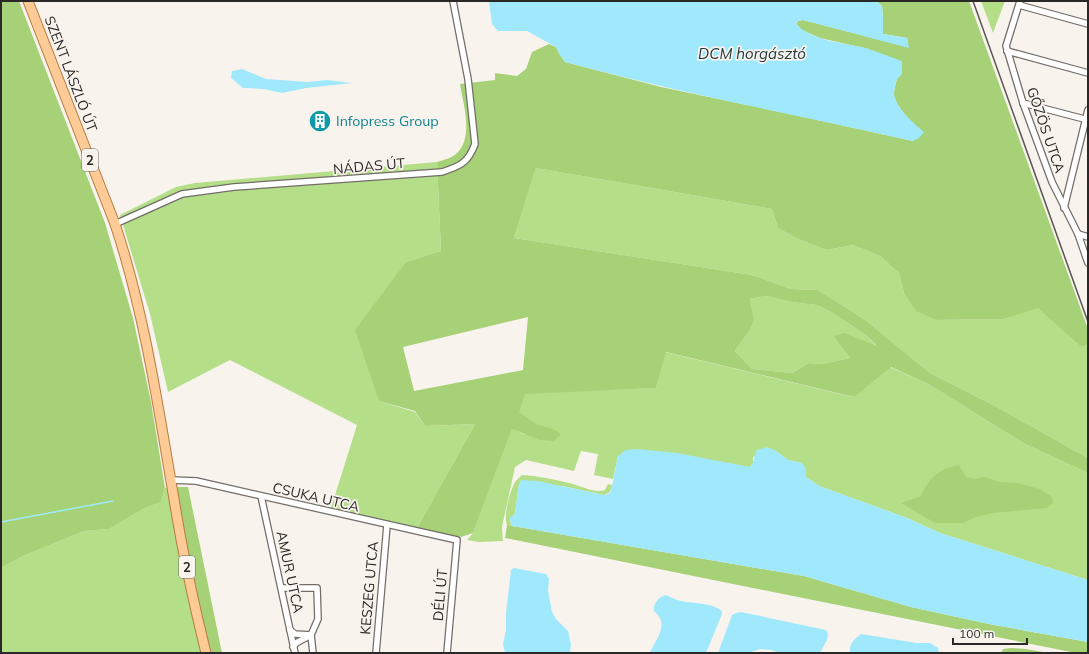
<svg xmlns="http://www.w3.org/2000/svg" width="1089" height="654" viewBox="0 0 1089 654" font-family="Mulish,sans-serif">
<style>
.green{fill:#b5de89}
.forest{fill:#a6d176;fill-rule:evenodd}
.water{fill:#a0e9fc}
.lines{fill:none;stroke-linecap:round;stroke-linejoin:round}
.stream{stroke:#a0e9fc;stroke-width:1.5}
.street-casing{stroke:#726d68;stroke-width:8}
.primary-casing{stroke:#b47c42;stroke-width:11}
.street{stroke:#fff;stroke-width:5.5}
.primary{stroke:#fecb97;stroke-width:9}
.rail{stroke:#595653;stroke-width:1.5}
.labels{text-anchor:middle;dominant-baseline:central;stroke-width:3.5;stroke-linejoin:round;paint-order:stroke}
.shield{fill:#f9f3ee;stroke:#696663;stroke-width:1}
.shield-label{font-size:13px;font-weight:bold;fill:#2b2927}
.street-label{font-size:14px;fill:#2b2927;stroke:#f9f3ee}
.culture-label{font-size:14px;fill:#0d838f;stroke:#f9f3ee;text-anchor:start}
.water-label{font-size:15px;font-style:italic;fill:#20383e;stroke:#f9f3ee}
</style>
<rect width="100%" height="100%" fill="#f9f3ee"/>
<g class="green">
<path d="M981 1H1005L993 33Z"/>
<path d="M437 162 441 251 406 262 379 401 415 412 425 426 475 424 417 528 331 508 357 425 230 360 168 392 150 314 120 215 176 187 195 183Z"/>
<path d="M536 168 772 209 778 228 798 239 827 250 853 245 880 256 899 273 904 293 937 320 1004 319 1038 307 1081 347 1088 345V458L995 406 930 373 864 319 818 290 791 289 752 275 514 238Z"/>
<path d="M766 296 791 302 817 305 833 313 866 335 877 347 833 336 850 358 821 364 809 363 792 373 752 369 735 351 749 331V299Z"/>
<path d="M665 352 853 397 890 367 930 385 1025 444 1088 473V580L940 533 907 518 819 486 806 477 802 463 788 460 776 451 753 457V463L750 467 618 456 613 479 594 475 598 454 581 451 574 471 526 460 515 467 502 527 503 541 479 542 467 540 473 533 512 428 523 434 552 429 537 424 518 412 525 393 656 388Z"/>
<path d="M522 475C538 476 553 479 569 483 579 485 595 494 605 490L608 484 612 485C612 491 609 493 604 495L562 486 519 484 515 513 510 520 512 526 507 525C503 516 510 491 515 482 517 479 520 477 522 475Z"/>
<path d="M176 487 199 609 209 653H1V568L23 556 84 531 109 529 145 508 161 502 165 488Z"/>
</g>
<g class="forest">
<path d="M1 1H19L105 223 133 318 151 402 165 488 161 502 145 508 109 529 84 531 23 556 1 568Z"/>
<path d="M876 1H969L1088 329V345L1081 347 1038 308 1004 319 937 320 916 311 904 293 899 273 880 256 853 245 827 250 798 239 778 228 772 209 536 168 514 238 752 275 791 289 818 290 864 319 930 373 995 406 1088 458V473L1025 444 930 385 891 367 854 397 666 352 656 388 525 394 519 412 537 424 553 429 561 434 554 441 540 440 512 429 473 533 461 537 417 528 475 424 425 426 415 411 379 401 355 330 406 262 441 251 437 162C444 160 452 158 457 153 474 136 463 104 460 84L495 80V73L517 76 526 69 532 52 549 44 556 47 560 55 565 62 661 87 804 117 913 141 923 132C914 124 895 107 894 94 894 90 896 83 897 78L868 49 820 38 802 30 796 24 798 21 803 20 908 47 907 38 883 34V18L882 6ZM766 296 791 302 817 305 833 313 866 335 877 346 844 333 833 336 850 358 821 364 809 363 792 373 752 369 735 351 749 331 754 320 749 299ZM528 317 523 370 414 391 403 347Z"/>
<path d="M959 465 966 477 975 479 985 477 999 482 1017 483 1040 489 1052 497 1053 503 1047 508 993 513 976 517 963 523H935L901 503 921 496C929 477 939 469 959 465Z"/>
<path d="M176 487H188L222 653H209L199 609Z"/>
<path d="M507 525 804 576 911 607 989 624 1088 642V653H1076L505 538Z"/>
<path d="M1012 648 1026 649 1048 653H1001L1003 649Z"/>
</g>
<g class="water">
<path d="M489 1H876L882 6 883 18V34L907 38 909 48 803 20 798 21 796 24C812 41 844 43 866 48 878 52 890 57 902 61V74L897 79C896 83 894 90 894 94 895 107 914 124 924 132L919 138 913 141C797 115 680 93 565 62L560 55 556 47 527 31H498L492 24Z"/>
<path d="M242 69 266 79 308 82 327 80 352 83 306 88 282 93 264 89 243 88 231 78 232 71Z"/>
<path d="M767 447 776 451 788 460 802 463 806 469V477L819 486 907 518 940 533 1088 580V642L989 624 911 607 804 576 512 526 510 520V517L513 516 515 513 519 484 521 480 538 481 604 495 608 494 611 491 618 456 626 450 637 449 677 453 750 467C754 464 754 455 757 450Z"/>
<path d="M514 568 546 574 549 579 548 591 552 612 556 619 568 631 571 644 570 653H505L503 644 506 630V613L511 570Z"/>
<path d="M666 595C671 597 676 600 681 601 694 604 710 602 722 611V614L706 653H650C656 639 670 624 654 611 653 604 658 597 666 595Z"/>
<path d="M741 612 826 630 828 634 827 640 820 653H779L771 650 760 649 749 653H718L732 615 736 613Z"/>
<path d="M861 634 917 643H930L938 648 939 653H850C849 644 854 639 861 634Z"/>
</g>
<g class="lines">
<path class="stream" d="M1 522 113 501"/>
<g class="street-casing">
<g id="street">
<path d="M1020 1 1006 46 1023 103 1052 182 1078 234 1088 263"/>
<path d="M1019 5 1088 24"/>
<path d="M1007 51 1088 73"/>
<path d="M1023 103 1088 120"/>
<path d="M1064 208 1088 110"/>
<path d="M115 224 182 194 234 187 442 172C460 166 468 163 475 144L468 79 453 1"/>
<path d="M1078 234 1088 237"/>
<path d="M171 480 196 481 457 540 447 653"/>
<path d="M261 496 295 653"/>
<path d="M282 588H317L318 619 311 635 313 653"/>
<path d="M290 630 295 634 311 635"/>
<path d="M293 647 296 643 311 635"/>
<path d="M376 653 387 525"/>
</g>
</g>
<g class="primary-casing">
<path id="primary" d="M28 1 115 224C145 314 159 412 175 505 183 555 194 604 206 653"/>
</g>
<use href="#street" class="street"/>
<use href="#primary" class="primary"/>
<path class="rail" d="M973 1 1088 322"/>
</g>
<defs>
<g id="building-disc" transform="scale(1.15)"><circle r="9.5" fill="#0f9aa8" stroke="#f9f3ee"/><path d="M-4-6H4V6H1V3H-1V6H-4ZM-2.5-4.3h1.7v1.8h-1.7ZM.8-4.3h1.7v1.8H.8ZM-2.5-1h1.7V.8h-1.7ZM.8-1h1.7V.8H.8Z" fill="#fff"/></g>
</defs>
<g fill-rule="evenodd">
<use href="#building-disc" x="320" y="121"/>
</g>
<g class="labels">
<g class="shield">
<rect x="82" y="149" width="16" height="22" rx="3"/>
<rect x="179" y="556" width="16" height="22" rx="3"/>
</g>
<g class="shield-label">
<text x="90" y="160">2</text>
<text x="187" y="567">2</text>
</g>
<g class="street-label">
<text transform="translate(71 74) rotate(69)">SZENT LÁSZLÓ ÚT</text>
<text transform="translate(1046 130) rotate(71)">GŐZÖS UTCA</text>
<text transform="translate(369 166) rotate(-5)">NÁDAS ÚT</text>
<text transform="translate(316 497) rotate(13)">CSUKA UTCA</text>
<text transform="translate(290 572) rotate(78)">AMUR UTCA</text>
<text transform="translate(369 588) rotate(-85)">KESZEG UTCA</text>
<text transform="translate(440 595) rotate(-85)">DÉLI ÚT</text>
</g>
<g class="culture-label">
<text x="336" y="121">Infopress Group</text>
</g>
<g class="water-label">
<text x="752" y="53">DCM horgásztó</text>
</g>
</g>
<rect width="1089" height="654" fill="none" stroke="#2b2927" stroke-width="4"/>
<path d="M953 638v6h74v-6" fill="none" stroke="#2b2927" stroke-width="2"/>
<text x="959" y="638" font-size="12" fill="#2b2927" stroke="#f9f3ee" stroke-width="3" paint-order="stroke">100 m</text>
</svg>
